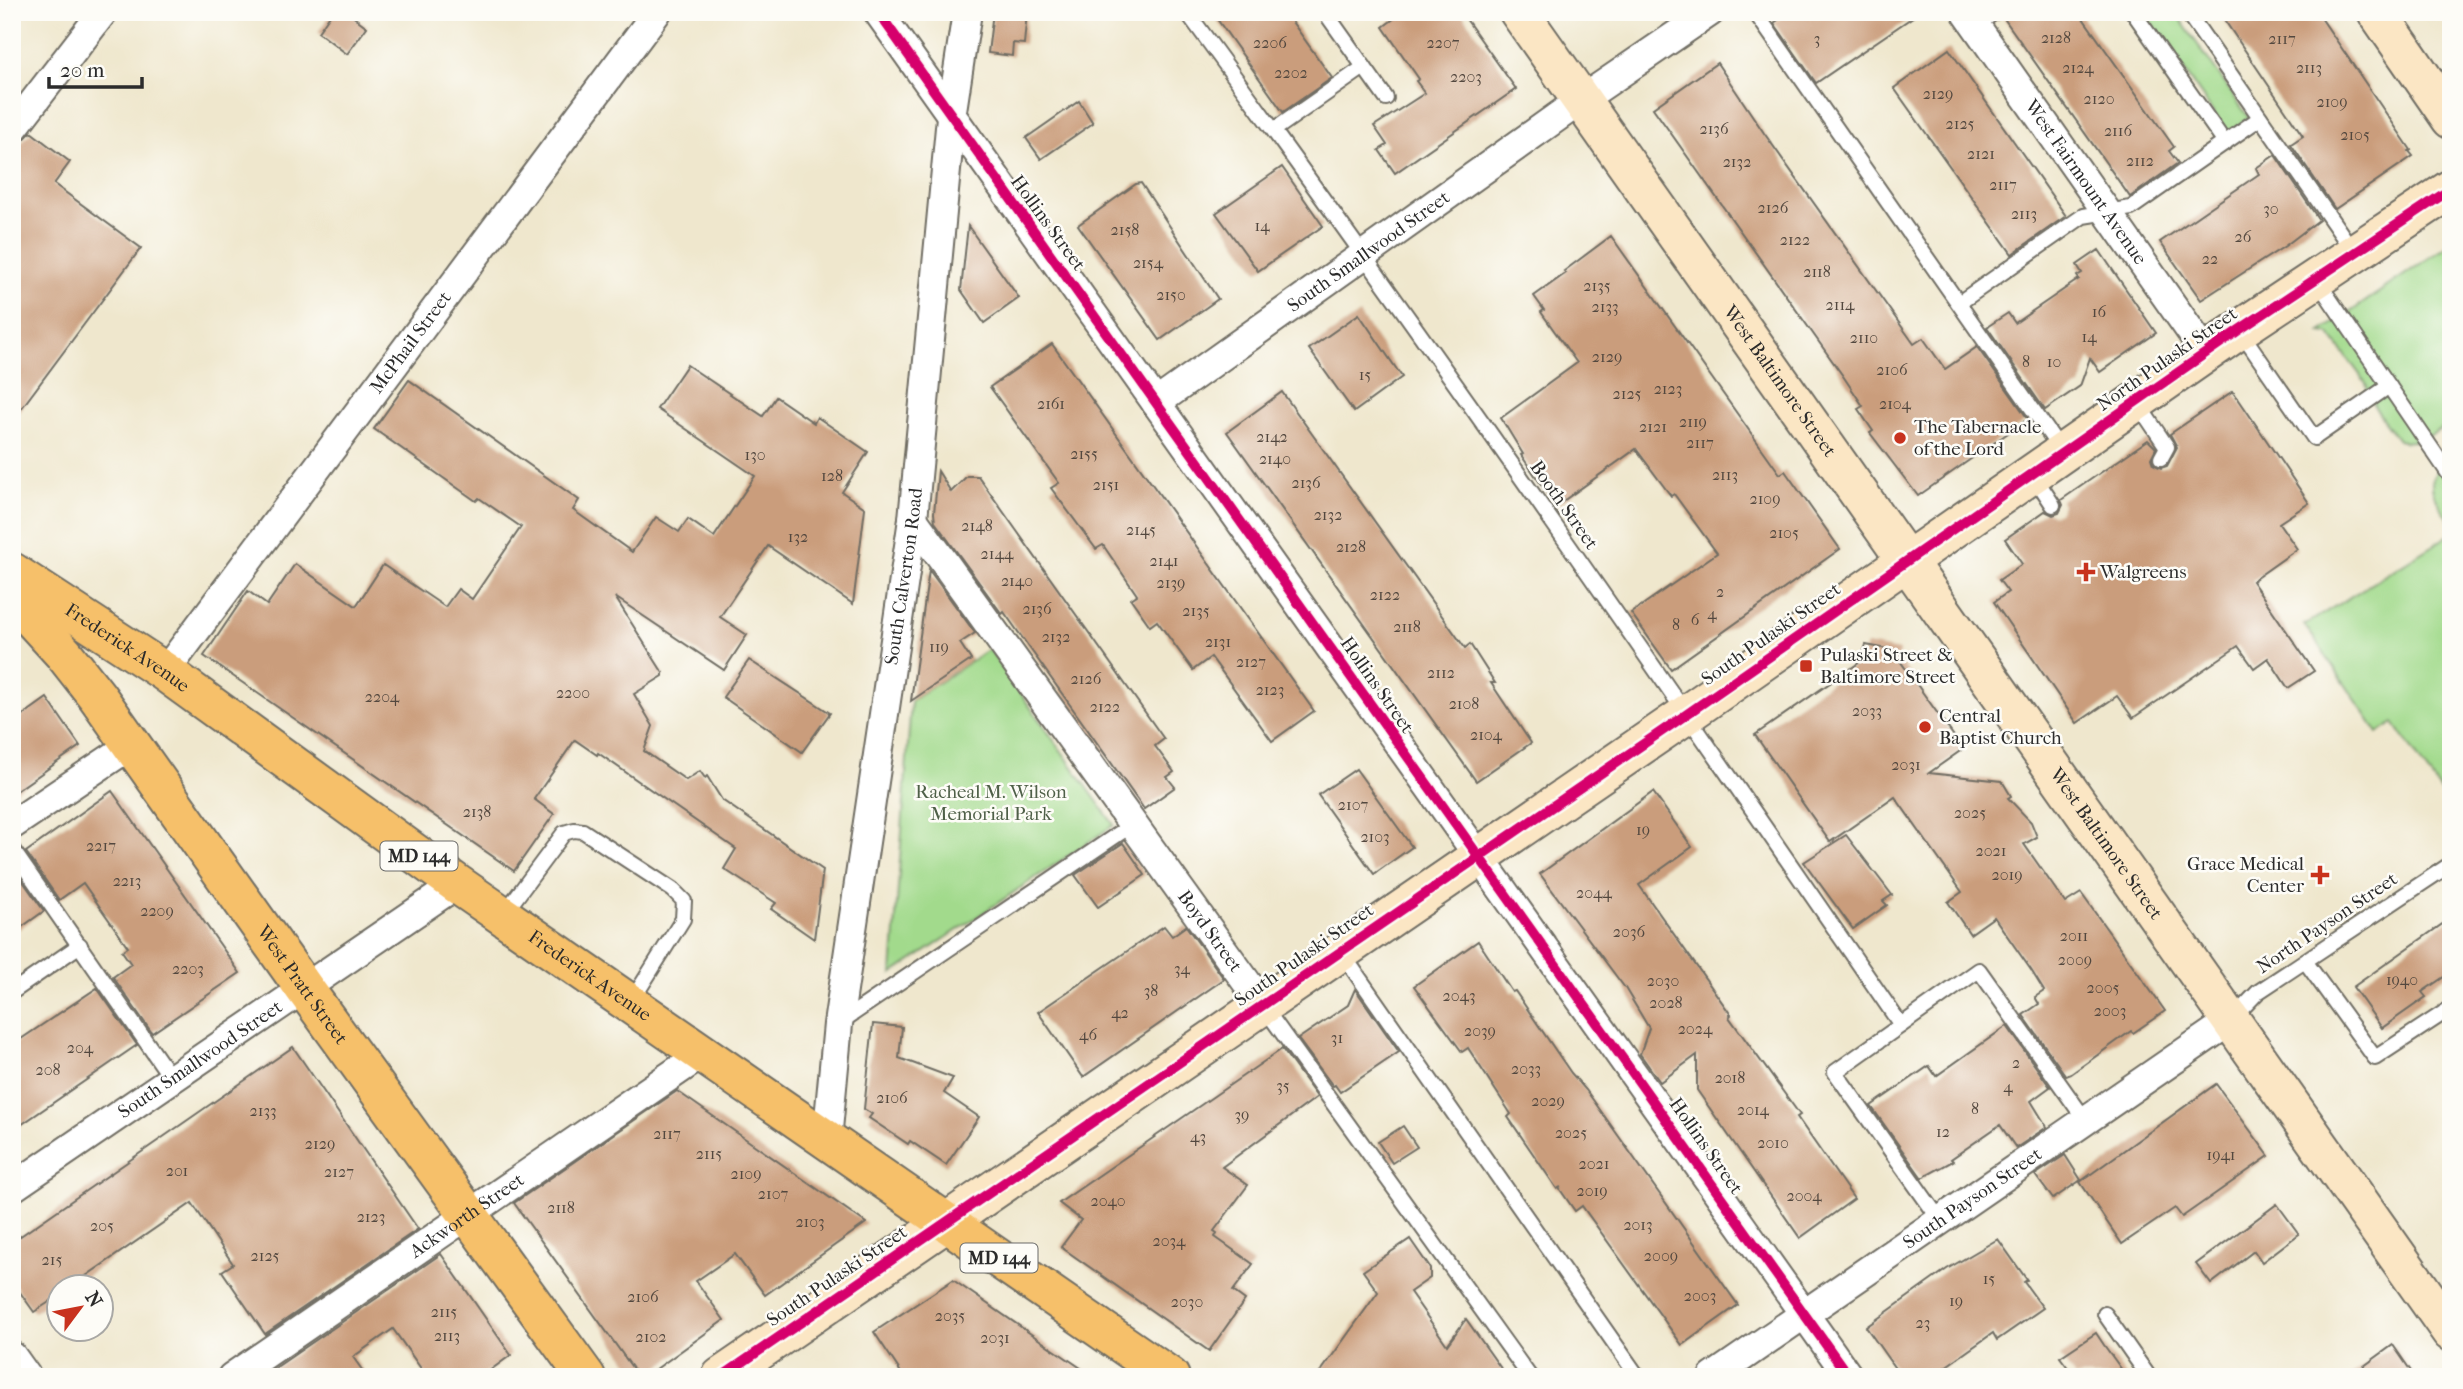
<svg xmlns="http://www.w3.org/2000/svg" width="2463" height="1389" viewBox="0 0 2463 1389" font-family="'IM FELL French Canon',serif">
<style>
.green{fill:#a2da8c;stroke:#66825c;stroke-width:2}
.building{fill:#ca9d7b}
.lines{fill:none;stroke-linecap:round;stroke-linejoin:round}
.lane-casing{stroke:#706d64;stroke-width:18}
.street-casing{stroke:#706d64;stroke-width:32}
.secondary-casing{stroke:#706d64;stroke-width:42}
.primary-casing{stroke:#706d64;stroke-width:42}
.lane{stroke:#fff;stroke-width:14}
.street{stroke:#fff;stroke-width:28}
.secondary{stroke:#fbe6c4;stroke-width:38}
.primary{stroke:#f6c06b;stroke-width:38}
.cycleway-casing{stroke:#fdfcf7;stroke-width:15}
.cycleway{stroke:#d6006c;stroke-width:10}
.poi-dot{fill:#c8321e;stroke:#fdfcf7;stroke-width:2.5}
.labels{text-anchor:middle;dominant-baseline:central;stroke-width:5;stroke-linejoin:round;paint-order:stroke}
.number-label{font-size:16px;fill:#53483f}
.shield{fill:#fdfcf7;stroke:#6a6a68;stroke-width:2}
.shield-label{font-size:18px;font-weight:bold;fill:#2b2b2b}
.street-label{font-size:19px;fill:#2b2b2b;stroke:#fdfcf7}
.poi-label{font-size:19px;fill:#2b2b2b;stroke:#fdfcf7;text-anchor:start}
.park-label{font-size:19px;fill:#4f6048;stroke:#fdfcf7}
</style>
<rect width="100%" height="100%" fill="#fdfcf7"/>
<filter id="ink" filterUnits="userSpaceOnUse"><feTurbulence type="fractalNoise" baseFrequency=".0143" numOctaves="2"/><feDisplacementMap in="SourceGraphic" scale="14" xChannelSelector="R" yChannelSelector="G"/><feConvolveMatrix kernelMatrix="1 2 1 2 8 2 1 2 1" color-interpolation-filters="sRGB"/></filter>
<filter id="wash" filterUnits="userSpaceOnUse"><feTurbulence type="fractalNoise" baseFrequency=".00686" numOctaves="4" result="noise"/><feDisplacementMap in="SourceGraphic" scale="28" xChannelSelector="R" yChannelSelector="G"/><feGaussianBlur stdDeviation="1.57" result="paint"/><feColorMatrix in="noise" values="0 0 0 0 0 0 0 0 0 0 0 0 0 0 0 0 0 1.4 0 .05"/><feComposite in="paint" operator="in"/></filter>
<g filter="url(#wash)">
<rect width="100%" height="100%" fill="#efe7cd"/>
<g class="green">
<path d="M2144 12H2175L2249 118 2227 133Z"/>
<path d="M2451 243V423C2433 433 2418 446 2398 440 2386 423 2369 404 2366 383L2329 333 2321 332Z"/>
<path d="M2451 460V522C2436 499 2417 479 2451 460Z"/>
<path d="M2451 534V806L2394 723 2378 733 2305 625Z"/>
<path d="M989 649 1114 825 892 974 911 701Z"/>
</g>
<g id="blocks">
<g class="building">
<path d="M332 12H347L367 27 347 54 318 32Z"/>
<path d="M993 12H1027L1024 44 1013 43 1012 56 988 53Z"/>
<path d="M1212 12H1285L1332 78 1283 112Z"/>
<path d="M1403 12H1461L1516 89 1395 173 1379 150 1387 145 1374 126 1425 93 1416 81 1419 79 1383 27Z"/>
<path d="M1789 12H1920L1816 83 1774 23Z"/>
<path d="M2004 12H2071L2075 18 2080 14 2174 147 2169 151 2178 163 2130 197 2003 17Z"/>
<path d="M2219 12H2317L2411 150 2409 151 2413 156 2335 209 2291 144 2303 136Z"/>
<path d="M1949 49 2066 216 2012 254 1894 88Z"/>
<path d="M1717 63 1764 133 1914 344 1923 338 1945 369 1977 347 2028 419 1918 496 1870 433 1873 431 1858 409 1863 406 1843 376 1653 108Z"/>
<path d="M1079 101 1093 123 1041 159 1026 138Z"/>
<path d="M31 132 70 162 54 184 141 248 12 421V152Z"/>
<path d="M2275 155 2319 220 2285 246 2201 300 2160 242 2259 174 2256 168Z"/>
<path d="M1282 167 1323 226 1258 271 1216 213Z"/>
<path d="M1141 183 1218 299 1160 340 1078 225 1136 184Z"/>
<path d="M968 226 1019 298 984 323 961 290Z"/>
<path d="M1611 236 1780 474 1785 471 1840 549 1671 669 1631 613 1717 553 1674 494 1671 496 1636 449 1556 506 1521 455 1523 454 1501 418 1577 363 1541 312 1544 310 1534 296 1566 273 1564 271Z"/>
<path d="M2099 250 2156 333 2100 372 2090 358 2080 386 2045 410 1987 327 2008 313 2015 323 2050 299 2079 279 2077 276 2082 273 2077 265Z"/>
<path d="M1359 314 1402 377 1354 412 1309 349Z"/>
<path d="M1052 344 1314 711 1272 741 1211 657 1193 670 1157 621 1150 626 1131 599 1137 595 1103 545 1096 549 1051 488 1059 483 990 387Z"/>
<path d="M687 365 763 416 776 397 814 423 817 417 868 452 842 492 865 508 853 604 768 546 720 617 747 635 724 670 615 597 663 673V676L634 694 653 726 644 751 686 780 700 771 705 778 707 776 722 800 823 870 814 939 771 909 776 903 724 869 736 849 598 753 597 755 575 740 534 799 554 814 514 871 204 656 248 591 267 605 295 564 356 606 383 565 445 607 458 589 472 599 521 527 479 498 476 501 374 429 409 380 579 500 573 510 632 552 656 517 679 532 688 519 714 537 755 476 657 409Z"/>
<path d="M2233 391 2309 503 2279 523 2297 549 2252 581 2314 671 2288 688 2268 658 2254 668 2238 646 2133 718 2117 696 2077 723 1994 602 2008 592 1999 580 2022 564 2005 539 2045 511 2053 515 2059 513 2063 505 2061 500 2148 440 2156 448 2151 458 2153 464 2161 468 2167 466 2177 447 2170 434Z"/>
<path d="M1282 392 1465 648 1470 644 1495 683H1491L1531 743 1476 781 1227 432Z"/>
<path d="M938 471 951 492 967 476H978L1164 739 1155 746 1174 772 1167 777 1175 787 1144 809 1004 612 1002 614 935 522 934 513Z"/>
<path d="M929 570 975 633 960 643 971 660 911 701Z"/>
<path d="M1866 645 1899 651 1898 658 1963 749 1929 773 2002 781 2011 796 2008 798 2031 822 2037 837 2024 844 2065 903 2081 893 2165 1011 2133 1033 2131 1031 2071 1074 2066 1076 2023 1015 2039 1004 2035 997 2044 991 2031 970 1994 917 1970 934 1948 902 1962 892 1895 797 1830 842 1755 735 1860 662Z"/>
<path d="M749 660 830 713 802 752 723 697Z"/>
<path d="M47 698 80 746 12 794V723Z"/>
<path d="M1356 769 1412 847 1374 874 1318 795Z"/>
<path d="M112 791 240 973 152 1033 113 977 131 964 122 951 128 947 83 883 59 900 26 852Z"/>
<path d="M1653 792 1692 847 1639 885 1731 1015 1729 1017 1800 1115 1797 1117 1854 1199 1800 1238 1697 1090V1055L1660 1082 1640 1054 1649 1028 1625 988 1540 874Z"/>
<path d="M1846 835 1892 895 1883 901 1887 905 1853 929 1804 862Z"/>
<path d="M1123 843 1145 875 1098 907 1075 875Z"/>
<path d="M12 866 44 911 12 934Z"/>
<path d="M2451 918V972L2422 992 2426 997 2382 1028 2353 987Z"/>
<path d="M1164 926 1172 936 1186 926 1224 979 1083 1077 1038 1012Z"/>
<path d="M1478 941 1512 992 1515 991 1571 1073 1586 1090 1738 1305 1682 1345 1582 1206 1575 1211 1559 1188 1561 1187 1557 1189 1508 1117 1511 1114 1468 1048 1462 1052 1414 986Z"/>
<path d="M97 988 137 1045 12 1131V1045Z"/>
<path d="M1355 989 1399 1052 1340 1092 1335 1085 1333 1086 1298 1039 1348 1005Z"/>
<path d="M873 1024 902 1027 899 1058 953 1078 944 1093 979 1117 946 1165 910 1141 908 1144 869 1118 872 1114 864 1109Z"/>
<path d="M2007 1026 2050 1087 2031 1101 2047 1127 2016 1148 2000 1125 1951 1159 1953 1161 1922 1178 1871 1106 1929 1066 1936 1076Z"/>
<path d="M293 1047 418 1229 265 1334 222 1271 233 1264 192 1203 70 1287H60V1295L34 1312 12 1281V1242Z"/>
<path d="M1282 1049 1317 1097 1222 1167 1248 1185 1214 1231 1217 1233 1215 1237 1253 1264 1233 1291 1245 1300 1209 1351 1061 1247 1081 1220 1059 1203Z"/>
<path d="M2216 1084 2269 1156 2182 1217 2175 1208 2122 1244 2080 1182Z"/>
<path d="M677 1091 866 1223 765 1295 735 1254 696 1281 724 1320 645 1377H639L514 1203Z"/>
<path d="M1403 1126 1417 1147 1392 1163 1378 1142Z"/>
<path d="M2065 1155 2081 1180 2053 1199 2035 1175Z"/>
<path d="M2277 1204 2299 1234 2262 1262 2254 1251 2211 1284 2196 1264Z"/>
<path d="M1410 1239 1430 1268V1278L1410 1292 1447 1345 1466 1319 1507 1377H1317L1378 1292 1363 1271Z"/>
<path d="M1998 1239 2027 1280 2024 1282 2043 1308 1997 1340 1993 1333 1931 1377H1901L1866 1327 1947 1269Z"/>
<path d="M441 1254 511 1355 481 1377H427L393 1329 353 1357 367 1377H262Z"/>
<path d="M953 1280 1031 1334 1094 1377H904L874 1332Z"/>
<path d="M2096 1333 2104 1345 2127 1377H2075L2060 1357Z"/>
<path d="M2393 1345 2415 1377H2349Z"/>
</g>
</g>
</g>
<g filter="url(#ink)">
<use href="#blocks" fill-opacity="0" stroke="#706d64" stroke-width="2"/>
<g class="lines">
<g class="lane-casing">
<g id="lane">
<path d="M1187 12C1432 345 1667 685 1901 1025"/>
<path d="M1325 12 1386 98"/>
<path d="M1755 12 2061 450"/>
<path d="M2133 12 2225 143"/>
<path d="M2187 12 2353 251"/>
<path d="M1975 26 1995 12"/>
<path d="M1274 130 1364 67"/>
<path d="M2316 279 2451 477"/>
<path d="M1959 303 2083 216 2131 208 2260 118"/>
<path d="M2240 331 2314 438 2389 386"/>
<path d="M2138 404 2167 447 2161 458"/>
<path d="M2034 476 2053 505"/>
<path d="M12 849 172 1079"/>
<path d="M503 915 564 833 574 830 583 831 673 890 684 901 683 919 631 1002"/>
<path d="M1341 952 1638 1377"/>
<path d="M2305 961 2375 1058 2451 1008"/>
<path d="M12 992 80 945"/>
<path d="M1263 1006 1530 1377"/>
<path d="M2231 1020 2258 992 2451 864"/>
<path d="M839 1023 1133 824"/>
<path d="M1940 1220 1835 1072 1979 970 2086 1121"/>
<path d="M2105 1314 2149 1377"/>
</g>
</g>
<g class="street-casing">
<g id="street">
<path d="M878 12 1849 1377"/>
<path id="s1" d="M1966 12 2206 353"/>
<path d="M12 130 103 12"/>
<path id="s2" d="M1156 403 1581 100 1710 12"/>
<path id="s3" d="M913 519 1263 1005"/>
<path id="s4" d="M165 672 657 12"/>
<path d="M12 825 131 745"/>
<path id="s5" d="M827 1140 838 1024 913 519 951 117 967 12"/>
<path id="s6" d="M12 1188 457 884"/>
<path d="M12 1356 27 1377"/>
<path id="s7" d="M232 1377 702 1054"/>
<path id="s8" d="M1713 1377 2230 1021"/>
</g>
</g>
<g class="secondary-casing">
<g id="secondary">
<path id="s9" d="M1519 12 2451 1332"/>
<path d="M2377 12 2451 119"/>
<path d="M721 1377 1687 714 2239 330 2451 189"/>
</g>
</g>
<g class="primary-casing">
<g id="primary">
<path id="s10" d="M12 572 165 672 457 884 1170 1377"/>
<path id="s11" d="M12 597 64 654 97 696 304 988 586 1377"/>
</g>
</g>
<use href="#lane" class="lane"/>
<use href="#street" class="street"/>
<use href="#secondary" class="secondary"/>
<use href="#primary" class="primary"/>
<g class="cycleway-casing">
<g id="cycleway">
<path d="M878 12 1849 1377"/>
<path d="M721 1377 1687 714 2239 330 2451 189"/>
</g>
</g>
<use href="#cycleway" class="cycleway"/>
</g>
</g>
<g class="poi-dot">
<circle cx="1900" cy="438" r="7"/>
<path d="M2082.5 561.5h7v7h7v7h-7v7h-7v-7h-7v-7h7z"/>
<rect x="1799" y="659" width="14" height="14" rx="3.5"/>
<circle cx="1925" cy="727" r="7"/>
<path d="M2316.5 864.5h7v7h7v7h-7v7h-7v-7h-7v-7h7z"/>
</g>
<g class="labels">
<g class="number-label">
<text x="2056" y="37">2128</text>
<text x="1817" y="38">3</text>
<text x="2282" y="38">2117</text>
<text x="1270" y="42">2206</text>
<text x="1443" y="42">2207</text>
<text x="2078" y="67">2124</text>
<text x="2309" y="67">2113</text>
<text x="1291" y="72">2202</text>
<text x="1466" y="76">2203</text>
<text x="1938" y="93">2129</text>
<text x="2099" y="98">2120</text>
<text x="2332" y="101">2109</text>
<text x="1960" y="123">2125</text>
<text x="1714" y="128">2136</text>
<text x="2118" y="130">2116</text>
<text x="2355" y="134">2105</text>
<text x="1981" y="153">2121</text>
<text x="2140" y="160">2112</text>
<text x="1737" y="161">2132</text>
<text x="2003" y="184">2117</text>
<text x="1773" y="207">2126</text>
<text x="2271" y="208">30</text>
<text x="2024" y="213">2113</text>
<text x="1262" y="225">14</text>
<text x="1125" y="229">2158</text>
<text x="2243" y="236">26</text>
<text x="1795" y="239">2122</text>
<text x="2210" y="258">22</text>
<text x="1148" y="262">2154</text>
<text x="1817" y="271">2118</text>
<text x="1597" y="285">2135</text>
<text x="1171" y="294">2150</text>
<text x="1840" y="304">2114</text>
<text x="1605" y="306">2133</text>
<text x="2099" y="311">16</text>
<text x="2089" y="336">14</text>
<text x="1864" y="337">2110</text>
<text x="1607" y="356">2129</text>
<text x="2026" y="361">8</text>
<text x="2054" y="361">10</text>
<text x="1892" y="369">2106</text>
<text x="1365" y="374">15</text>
<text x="1668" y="388">2123</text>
<text x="1627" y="393">2125</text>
<text x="1051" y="403">2161</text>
<text x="1895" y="403">2104</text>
<text x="1693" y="421">2119</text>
<text x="1653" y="426">2121</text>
<text x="1272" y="436">2142</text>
<text x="1700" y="442">2117</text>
<text x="1084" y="453">2155</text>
<text x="755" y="454">130</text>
<text x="1275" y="458">2140</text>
<text x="1725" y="474">2113</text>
<text x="832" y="475">128</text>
<text x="1306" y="482">2136</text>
<text x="1106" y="484">2151</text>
<text x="1765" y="498">2109</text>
<text x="1328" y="514">2132</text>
<text x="977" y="525">2148</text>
<text x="1141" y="529">2145</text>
<text x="1784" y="532">2105</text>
<text x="798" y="536">132</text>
<text x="1351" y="546">2128</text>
<text x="997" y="553">2144</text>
<text x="1164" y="560">2141</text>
<text x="1017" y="580">2140</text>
<text x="1171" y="582">2139</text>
<text x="1720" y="591">2</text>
<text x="1385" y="594">2122</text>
<text x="1037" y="608">2136</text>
<text x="1196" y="610">2135</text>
<text x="1712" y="613">4</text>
<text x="1695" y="619">6</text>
<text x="1676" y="624">8</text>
<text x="1407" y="626">2118</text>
<text x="1056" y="636">2132</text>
<text x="1218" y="641">2131</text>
<text x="939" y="646">119</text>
<text x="1251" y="661">2127</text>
<text x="1441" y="672">2112</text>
<text x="1086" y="678">2126</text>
<text x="1270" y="689">2123</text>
<text x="573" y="692">2200</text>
<text x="382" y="696">2204</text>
<text x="1464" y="703">2108</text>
<text x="1105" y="706">2122</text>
<text x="1867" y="710">2033</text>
<text x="1486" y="734">2104</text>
<text x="1906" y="764">2031</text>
<text x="1353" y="804">2107</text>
<text x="477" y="811">2138</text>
<text x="1970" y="812">2025</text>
<text x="1643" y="829">19</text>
<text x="1375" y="836">2103</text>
<text x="101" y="845">2217</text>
<text x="1991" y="850">2021</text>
<text x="2007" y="874">2019</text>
<text x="127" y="880">2213</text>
<text x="1594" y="892">2044</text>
<text x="157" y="910">2209</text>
<text x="1629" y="931">2036</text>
<text x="2074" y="935">2011</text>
<text x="2075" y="959">2009</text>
<text x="188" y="968">2203</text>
<text x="1182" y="968">34</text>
<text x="2402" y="979">1940</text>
<text x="1663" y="980">2030</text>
<text x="2103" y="987">2005</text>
<text x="1151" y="990">38</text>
<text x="1459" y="995">2043</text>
<text x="1666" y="1002">2028</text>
<text x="2110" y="1010">2003</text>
<text x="1120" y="1012">42</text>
<text x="1695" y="1028">2024</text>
<text x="1480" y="1030">2039</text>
<text x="1088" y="1034">46</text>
<text x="1337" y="1037">31</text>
<text x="80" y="1047">204</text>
<text x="2016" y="1062">2</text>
<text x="1526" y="1068">2033</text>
<text x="48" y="1069">208</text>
<text x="1730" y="1077">2018</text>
<text x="1283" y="1085">35</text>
<text x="2008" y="1086">4</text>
<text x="892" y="1097">2106</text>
<text x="1548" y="1100">2029</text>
<text x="1975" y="1108">8</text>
<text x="1753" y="1109">2014</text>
<text x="263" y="1110">2133</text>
<text x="1242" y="1114">39</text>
<text x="1943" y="1131">12</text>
<text x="1571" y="1132">2025</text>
<text x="667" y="1133">2117</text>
<text x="1198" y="1136">43</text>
<text x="1773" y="1142">2010</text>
<text x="320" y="1143">2129</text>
<text x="709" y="1153">2115</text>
<text x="2221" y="1154">1941</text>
<text x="1594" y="1163">2021</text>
<text x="177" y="1170">201</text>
<text x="339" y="1171">2127</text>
<text x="746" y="1173">2109</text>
<text x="1592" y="1190">2019</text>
<text x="773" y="1193">2107</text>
<text x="1804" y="1195">2004</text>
<text x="1108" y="1200">2040</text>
<text x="561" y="1207">2118</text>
<text x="371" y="1216">2123</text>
<text x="810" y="1221">2103</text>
<text x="1638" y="1224">2013</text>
<text x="102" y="1225">205</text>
<text x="1169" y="1240">2034</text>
<text x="265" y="1255">2125</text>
<text x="1661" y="1255">2009</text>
<text x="52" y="1259">215</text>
<text x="1989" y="1278">15</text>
<text x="1700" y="1295">2003</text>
<text x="643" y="1296">2106</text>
<text x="1956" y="1300">19</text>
<text x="1187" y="1301">2030</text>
<text x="444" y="1311">2115</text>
<text x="950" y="1315">2035</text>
<text x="1923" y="1322">23</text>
<text x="447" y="1335">2113</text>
<text x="651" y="1336">2102</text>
<text x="995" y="1337">2031</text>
</g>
<g class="shield">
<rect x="380.5" y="841.5" width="77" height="29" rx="5"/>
<rect x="960.5" y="1243.5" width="77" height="29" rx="5"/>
</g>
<g class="shield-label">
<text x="419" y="856">MD 144</text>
<text x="999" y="1258">MD 144</text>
</g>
<g class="street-label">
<text stroke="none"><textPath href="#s1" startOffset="208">West Fairmount Avenue</textPath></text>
<text transform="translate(1048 223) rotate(54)">Hollins Street</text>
<text stroke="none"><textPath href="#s2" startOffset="261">South Smallwood Street</textPath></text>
<text stroke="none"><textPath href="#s4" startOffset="411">McPhail Street</textPath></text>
<text transform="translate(2167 359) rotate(-35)">North Pulaski Street</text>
<text stroke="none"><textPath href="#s9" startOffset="452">West Baltimore Street</textPath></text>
<text transform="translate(1564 505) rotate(55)">Booth Street</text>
<text stroke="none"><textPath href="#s5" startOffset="569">South Calverton Road</textPath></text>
<text transform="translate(1771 634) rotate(-35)">South Pulaski Street</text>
<text stroke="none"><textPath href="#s10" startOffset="138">Frederick Avenue</textPath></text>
<text transform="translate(1377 685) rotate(55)">Hollins Street</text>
<text stroke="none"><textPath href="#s9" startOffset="1018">West Baltimore Street</textPath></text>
<text transform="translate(2327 923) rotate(-34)">North Payson Street</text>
<text stroke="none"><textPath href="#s3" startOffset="508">Boyd Street</textPath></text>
<text transform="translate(1304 955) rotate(-35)">South Pulaski Street</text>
<text stroke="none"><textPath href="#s10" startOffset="705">Frederick Avenue</textPath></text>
<text stroke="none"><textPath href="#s11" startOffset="485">West Pratt Street</textPath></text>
<text stroke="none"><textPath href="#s6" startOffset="228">South Smallwood Street</textPath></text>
<text transform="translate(1706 1146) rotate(55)">Hollins Street</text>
<text stroke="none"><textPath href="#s8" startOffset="315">South Payson Street</textPath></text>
<text stroke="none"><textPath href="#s7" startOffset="285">Ackworth Street</textPath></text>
<text transform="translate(837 1276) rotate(-34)">South Pulaski Street</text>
</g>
<g class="poi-label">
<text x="1914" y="427">The Tabernacle<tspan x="1914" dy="22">of the Lord</tspan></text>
<text x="2100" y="572">Walgreens</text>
<text x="1820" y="655">Pulaski Street &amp;<tspan x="1820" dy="22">Baltimore Street</tspan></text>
<text x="1939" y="716">Central<tspan x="1939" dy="22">Baptist Church</tspan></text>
<text x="2304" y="864" text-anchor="end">Grace Medical<tspan x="2304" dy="22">Center</tspan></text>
</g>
<g class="park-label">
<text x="991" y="792">Racheal M. Wilson<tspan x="991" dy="22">Memorial Park</tspan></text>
</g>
</g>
<rect width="2463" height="1389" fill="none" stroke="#fdfcf7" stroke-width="42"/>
<g transform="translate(80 1308) rotate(58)"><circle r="33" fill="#fdfcf7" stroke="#a9a8a5" stroke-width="2"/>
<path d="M0-5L12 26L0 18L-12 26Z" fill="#c8321e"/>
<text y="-10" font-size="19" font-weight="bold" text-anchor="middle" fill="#2b2b2b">N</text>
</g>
<path d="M49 77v10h93v-10" fill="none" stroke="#2b2b2b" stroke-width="3.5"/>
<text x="60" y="77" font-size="21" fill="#2b2b2b" stroke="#fdfcf7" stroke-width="5" paint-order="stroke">20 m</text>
</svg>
